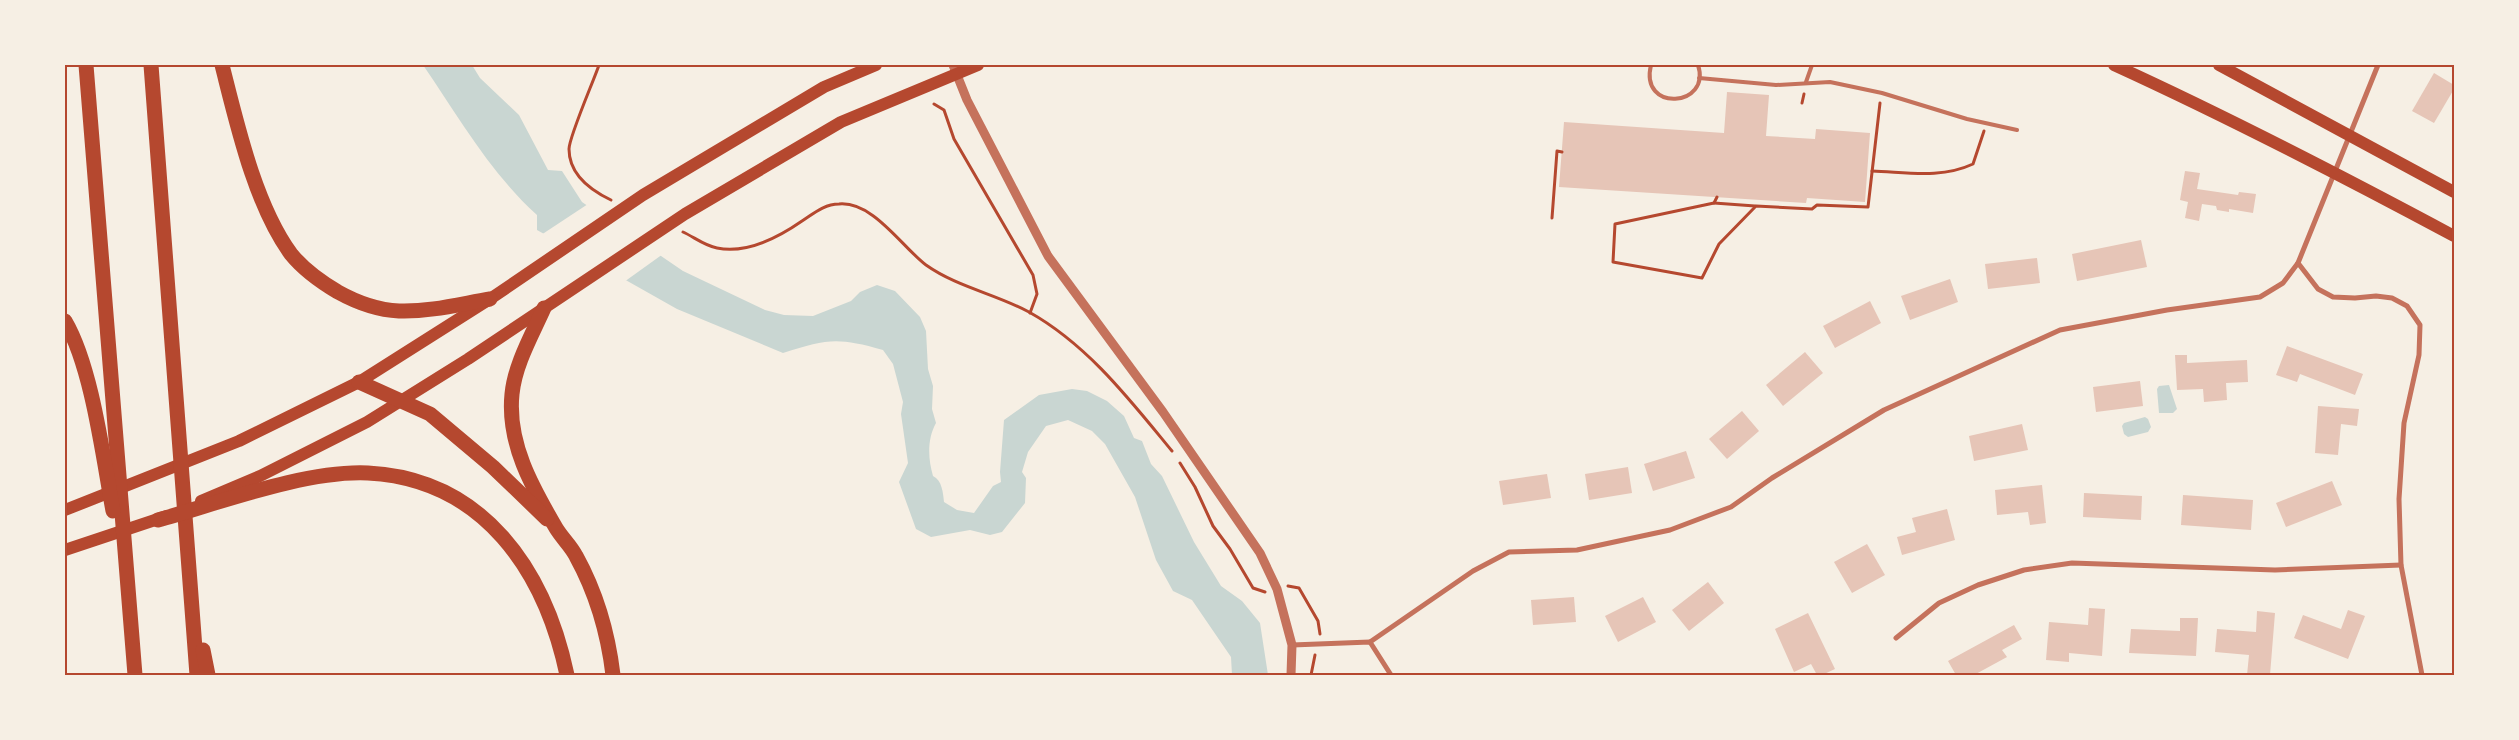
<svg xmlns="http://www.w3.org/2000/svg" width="2519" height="740" viewBox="0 0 2519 740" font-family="'Work Sans',sans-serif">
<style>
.water{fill:#c9d6d2}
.pier{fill:#f6efe4}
.building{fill:#e6c5b7}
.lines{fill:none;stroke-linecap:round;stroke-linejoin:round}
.path{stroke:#b5482f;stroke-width:3}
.service{stroke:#c5725c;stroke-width:4}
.minor{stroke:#c5725c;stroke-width:5}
.tertiary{stroke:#c5725c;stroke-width:9}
.primary{stroke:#b5482f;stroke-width:12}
.motorway{stroke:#b5482f;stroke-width:15}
.neatline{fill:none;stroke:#b5482f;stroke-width:2}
</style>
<rect width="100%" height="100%" fill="#f6efe4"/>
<g class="water">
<path d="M423 65H472L480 78 519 115 548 170 562 171 582 202 683 271 765 310 784 315 813 316 851 301 860 292 877 285 895 291 920 317 926 331 928 369 933 386 932 409 936 423C927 439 928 459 933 476 942 480 943 493 944 502L957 510 974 513 993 486 1001 482 1000 472 1004 420 1039 395 1072 389 1087 391 1107 401 1124 416 1134 438 1142 441 1151 464 1162 476 1194 542 1221 586 1242 601 1260 623 1268 675H1232L1231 657 1192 600 1173 591 1156 560 1135 497 1105 444 1092 431 1068 420 1046 426 1028 452 1022 472 1026 478 1025 503 1002 532 990 535 970 530 931 537 916 529 899 482 908 463 901 414 903 402 893 364 883 350C837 337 827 339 783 353L677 309 537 230V215C491 174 458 116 423 65Z"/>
<path d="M2169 385 2177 409 2173 413H2159L2157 389 2159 386Z"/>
<path d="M2145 417 2148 419 2151 427 2148 432 2128 437 2124 434 2122 426 2124 423Z"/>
</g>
<path class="pier" d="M588 204 663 254 624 282 541 235Z"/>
<g class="building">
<path d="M2434 73 2454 85V89L2434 123 2412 111Z"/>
<path d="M1727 92 1769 95 1766 136 1815 139 1816 129 1870 133 1865 202 1807 198 1806 203 1559 187 1564 122 1724 133Z"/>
<path d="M2185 171 2200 173 2197 189 2238 195 2239 192 2256 194 2253 213 2229 209V212L2217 210 2216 206 2202 204 2199 221 2185 218 2188 202 2180 200Z"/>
<path d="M2141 240 2147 267 2077 281 2072 254Z"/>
<path d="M2037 258 2040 283 1988 289 1985 264Z"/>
<path d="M1950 279 1958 302 1910 320 1901 296Z"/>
<path d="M1870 301 1881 323 1835 348 1823 326Z"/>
<path d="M2287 346 2363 374 2355 395 2300 374 2297 382 2276 375Z"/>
<path d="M1805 352 1823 373 1783 406 1766 385Z"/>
<path d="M2175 355H2187V363L2247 360 2248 382 2226 383 2227 400 2204 402 2203 389 2177 390Z"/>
<path d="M2140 381 2143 406 2096 412 2093 387Z"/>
<path d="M2318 406 2359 409 2357 426 2341 424 2338 455 2315 453Z"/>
<path d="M1742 411 1759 431 1727 459 1709 439Z"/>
<path d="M2022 424 2028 450 1974 461 1969 436Z"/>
<path d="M1686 451 1695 478 1653 491 1644 464Z"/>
<path d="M1628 467 1632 493 1589 500 1585 474Z"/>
<path d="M1547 474 1551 498 1503 505 1499 481Z"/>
<path d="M2332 481 2342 505 2286 527 2276 503Z"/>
<path d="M2042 485 2046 523 2030 525 2028 512 1997 515 1995 490Z"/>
<path d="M2084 493 2142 496 2141 520 2083 517Z"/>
<path d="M2183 495 2253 500 2251 530 2181 525Z"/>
<path d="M1947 509 1955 540 1902 555 1897 537 1916 532 1912 518Z"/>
<path d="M1867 544 1885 575 1852 593 1834 562Z"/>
<path d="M1708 582 1724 603 1689 631 1672 610Z"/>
<path d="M1574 597 1576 622 1533 625 1531 600Z"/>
<path d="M1643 597 1656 622 1618 642 1605 616Z"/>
<path d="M2089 608 2105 609 2102 656 2069 653V662L2046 660 2049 622 2088 625Z"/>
<path d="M2348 610 2365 616 2348 659 2294 638 2303 615 2341 629Z"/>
<path d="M2257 611 2275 613 2270 675H2247L2249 655 2215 652 2217 629 2256 632Z"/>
<path d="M1808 613 1835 669 1822 675H1817L1811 664 1794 672 1775 629Z"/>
<path d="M2180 618H2198L2196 656 2129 653 2131 629 2180 631Z"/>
<path d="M2014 625 2022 639 2002 650 2007 657 1974 675H1956L1948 661Z"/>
</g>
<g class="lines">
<g class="path">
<path d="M599 65C594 80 569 137 569 149 569 175 590 190 611 200"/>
<path d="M1802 103 1804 94"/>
<path d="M934 104 944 110 954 139 1033 275 1037 294 1030 313"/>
<path d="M1872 171C1906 172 1941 179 1973 164L1984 131"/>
<path d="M1717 197 1714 203 1615 224 1613 262 1702 278 1719 244 1756 206 1812 209 1817 205 1868 207 1880 103"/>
<path d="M1714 203 1755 206"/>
<path d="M1552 218 1557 151 1562 152"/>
<path d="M683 232C694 237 705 246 717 248 746 254 779 237 802 221 813 214 824 204 839 204 873 201 902 247 926 265 957 287 996 294 1029 312 1088 345 1130 400 1172 451"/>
<path d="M1180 463 1195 487 1213 526 1230 549 1253 588 1265 592"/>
<path d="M1288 586 1299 588 1318 621 1320 634"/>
<path d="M1311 675 1315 655"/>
</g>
<g class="service">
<path d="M1651 65C1639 113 1712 107 1698 65"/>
<path d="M1699 78 1776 85 1830 82 1882 93 1967 119 2017 130"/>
<path d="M1806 82 1812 65"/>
</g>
<g class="minor">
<path d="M2298 263 2318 289 2333 297 2355 298 2376 296 2392 298 2407 306 2420 325 2419 355 2404 423 2399 499 2401 565 2422 675"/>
<path d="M1896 638 1939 603 1978 585 2024 570 2072 563 2275 570 2401 565"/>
<path d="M1370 642 1473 571 1509 552 1577 550 1670 530 1731 507 1772 478 1884 410 2060 330 2167 310 2260 297 2283 283 2298 263 2378 65"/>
<path d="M1292 645 1370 642 1391 675"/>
</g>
<path class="tertiary" d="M953 65 967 100 1048 256 1163 412 1260 553 1277 589 1292 645 1291 675"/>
<g class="primary">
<path d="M2114 65C2230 118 2342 176 2454 236"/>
<path d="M2219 65 2454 192"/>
<path d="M201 501 260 476 367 422 468 359 685 214 841 122 978 65"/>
<path d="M65 510 239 441 359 382 490 299 643 195 824 87 876 65"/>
<path d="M65 550 167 516"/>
</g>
<g class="motorway">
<path d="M86 65 135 675"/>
<path d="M151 65 197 675"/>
<path d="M222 65C237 124 255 205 291 254 304 270 321 282 338 292 356 302 378 310 399 311 430 312 460 304 490 299"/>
<path d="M544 308C532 335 515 364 512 394 507 443 532 487 556 528 562 538 571 546 576 556 597 594 608 633 613 675"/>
<path d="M65 321C92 367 103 457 113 511"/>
<path d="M359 382 430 414 493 467 547 519"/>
<path d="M158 520C219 503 306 470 368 473 484 479 545 571 567 675"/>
<path d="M203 650 208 675"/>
</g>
</g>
<rect width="2519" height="740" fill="none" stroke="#f6efe4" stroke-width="132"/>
<rect x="66" y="66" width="2387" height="608" class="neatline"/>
</svg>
